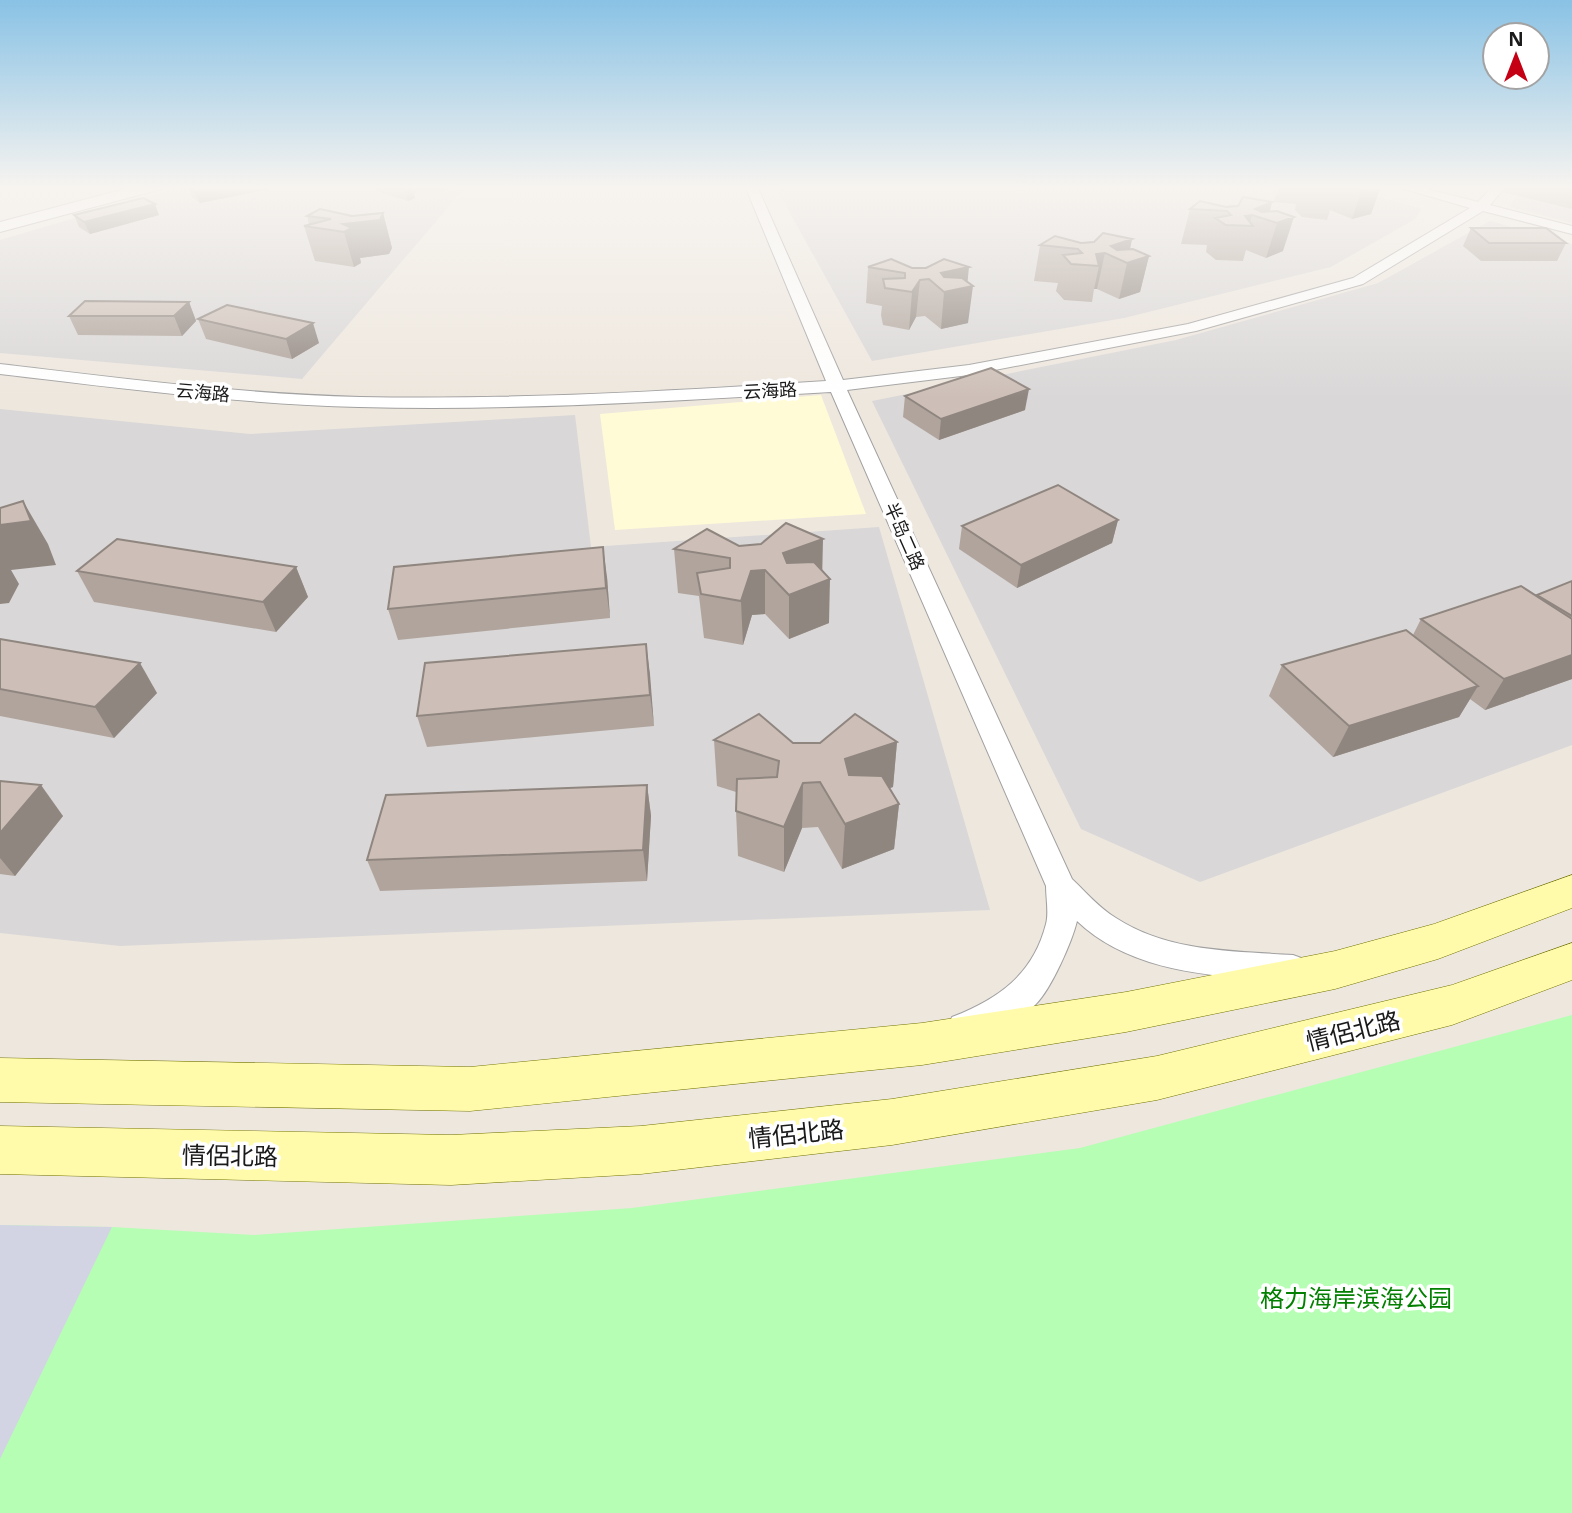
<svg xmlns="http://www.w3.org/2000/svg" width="1572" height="1513" viewBox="0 0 1572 1513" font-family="'Noto Sans','Noto Sans SC',sans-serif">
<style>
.residential{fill:#d9d7d7}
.education{fill:#fffbd6}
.park{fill:#b6feb4}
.plaza{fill:#d3d4e3}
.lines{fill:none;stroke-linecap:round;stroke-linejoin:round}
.minor-casing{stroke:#a1a1a1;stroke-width:2}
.tertiary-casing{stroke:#a1a1a1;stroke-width:2}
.secondary-casing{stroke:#727300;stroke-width:1}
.minor{fill:#fff;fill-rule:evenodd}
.tertiary{fill:#fff;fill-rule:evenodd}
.secondary{fill:#fffbab;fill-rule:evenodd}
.wall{fill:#b0a49d}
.shaded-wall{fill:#908680}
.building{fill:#cdbfb7;stroke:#908680;stroke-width:2}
.labels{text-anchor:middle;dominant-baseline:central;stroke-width:7;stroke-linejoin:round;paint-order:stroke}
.far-street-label{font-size:18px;fill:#1a1a1a;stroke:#fff}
.near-street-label{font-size:24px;fill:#1a1a1a;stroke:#fff}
.near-park-label{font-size:24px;fill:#038001;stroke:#fff}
</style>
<rect width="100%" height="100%" fill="#eee7de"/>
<g class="residential">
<path d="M184 186H466L302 379 0 353V240Z"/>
<path d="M775 186H1340L1422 209 1415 219 1331 267 1124 318 872 361Z"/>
<path d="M1522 186H1572V223L1510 207Z"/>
<path d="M1490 221 1572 244V745L1200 882 1081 829 872 401 1176 340 1378 283Z"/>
<path d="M0 409 250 434 575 415 591 547 879 527 990 910 120 946 0 933Z"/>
</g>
<path class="education" d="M821 395 866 514 615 530 600 414Z"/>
<path class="park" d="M1572 1015V1513H0V1225L112 1227 254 1235 632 1208 1080 1148Z"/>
<path class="plaza" d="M0 1225 112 1227 0 1459Z"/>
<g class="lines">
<g class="minor-casing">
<path id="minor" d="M745 186H757L843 380 969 365 1188 324 1353 278 1470 208 1394 186H1415L1478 202 1493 186H1506L1490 205 1572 226V234L1483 211 1363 284 1196 331 969 375 847 390 1072 879C1086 892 1099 908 1116 918 1168 952 1233 951 1293 955L1304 959 1309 968 1304 977C1288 983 1272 980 1256 979 1194 975 1124 966 1077 921 1072 942 1051 989 1036 1004 1020 1020 986 1034 964 1042L952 1037 948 1027 952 1017C998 999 1033 975 1046 924 1049 913 1046 898 1046 886L831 392C674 401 517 411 359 407 239 404 119 388 0 374V364C120 378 239 394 360 397 516 400 671 391 826 381Z"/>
</g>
<g class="tertiary-casing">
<path id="tertiary" d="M136 186H163L161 189 0 232V222Z"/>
</g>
<g class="secondary-casing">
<g id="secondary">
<path d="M1572 875V908L1438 959 1335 989 1126 1032 922 1065 470 1111 0 1102V1058L470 1067 922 1023 1126 992 1335 951 1434 924Z"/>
<path d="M1572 943V980L1452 1025 1157 1100 892 1145 641 1174 451 1185 0 1174V1126L451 1135 641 1126 892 1099 1157 1056 1452 985Z"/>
</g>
</g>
<use href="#minor" class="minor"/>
<use href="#tertiary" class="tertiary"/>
<use href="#secondary" class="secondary"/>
</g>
<g class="wall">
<path d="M188 186H268L269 189 200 203 192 197Z"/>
<path d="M375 186H447V187L443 192 414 193 415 198 408 201 376 191Z"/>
<path d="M1279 186H1381L1371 214 1352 219 1330 210 1327 220 1302 217 1295 210 1296 204 1274 202Z"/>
<path d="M1506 186H1572V209L1503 192Z"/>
<path d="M1272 202 1270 211H1277L1283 251 1266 258 1246 250 1243 261 1216 260 1206 252 1207 245 1181 244 1190 209Z"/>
<path d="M383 213 392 248 389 254 360 258 361 263 354 267 315 261 304 226 309 224 307 216H352Z"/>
<path d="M74 215H159L90 234 79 227Z"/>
<path d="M1471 228 1566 243 1557 261H1481L1463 246Z"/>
<path d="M1132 239 1130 249 1149 256 1140 292 1119 299 1097 289H1094L1092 302 1064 300 1056 291 1058 283 1034 281 1040 245Z"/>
<path d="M868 267 912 268 968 282V323L941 329 925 316 916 317 909 330 883 325 881 315 882 306 866 303Z"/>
<path d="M189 302 196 321 182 336 78 335 69 316Z"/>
<path d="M198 319 319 343 292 359 206 339Z"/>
<path d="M905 396 1025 410 939 440 903 417Z"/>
<path d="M1118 520 1112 543 1017 588 959 549 962 526Z"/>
<path d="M739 546 829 623 789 639 765 614 752 615 743 645 704 638 699 596 678 593 674 549Z"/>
<path d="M296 567 308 597 276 632 94 602 77 571Z"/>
<path d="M607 577 610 618 398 640 388 609Z"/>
<path d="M1572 581V679L1485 710 1470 699 1459 717 1333 757 1269 696 1282 665 1413 635 1421 619 1536 596Z"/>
<path d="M0 639 157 693 114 738 0 716Z"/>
<path d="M646 644 654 726 427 747 417 716Z"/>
<path d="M714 740 793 743 897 742 893 787 890 788 899 804 894 849 842 869 818 827 802 828 784 872 738 856 736 811V792L717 786Z"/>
<path d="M0 781 63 816 15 876 0 874Z"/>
<path d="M647 785 651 816 647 881 380 891 367 860Z"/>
</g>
<g class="shaded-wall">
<path d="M222 186H268L269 189 200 203 195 192Z"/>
<path d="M404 186H413L415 198 408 201Z"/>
<path d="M441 186H447L443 192Z"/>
<path d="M1363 186H1381L1371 214 1352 219Z"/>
<path d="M1272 202 1267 220 1255 209Z"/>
<path d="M155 204 159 215 90 234 84 222Z"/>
<path d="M383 213 392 248 389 254 360 258 361 263 354 267 344 232 343 224Z"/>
<path d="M1252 215 1249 226 1245 216Z"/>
<path d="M1294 217 1283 251 1266 258 1277 223Z"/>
<path d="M1132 239 1127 263 1111 246Z"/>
<path d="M1105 253 1097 289H1094L1099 266 1096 254Z"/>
<path d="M1149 256 1140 292 1119 299 1127 263Z"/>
<path d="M969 267 967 287 973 286 968 323 941 329 944 292 941 273Z"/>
<path d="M920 280 916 317 909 330 912 292Z"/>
<path d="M189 302 196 321 182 336 174 316Z"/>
<path d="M313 323 319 343 292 359 286 339Z"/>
<path d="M1029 389 1025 410 939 440 941 419Z"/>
<path d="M23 501 48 544 56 565 11 570 19 584 9 603 0 604V525Z"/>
<path d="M1118 520 1112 543 1017 588 1021 565Z"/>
<path d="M823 539 822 582 830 579 829 623 789 639V595L783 553Z"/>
<path d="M603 547 607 577 610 618 606 588Z"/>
<path d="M296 567 308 597 276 632 263 602Z"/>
<path d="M765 570V614L752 615 743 645 741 601 751 571Z"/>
<path d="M646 644 650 674 654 726 650 695Z"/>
<path d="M1572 655V679L1485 710 1504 679Z"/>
<path d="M140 663 157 693 114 738 95 707Z"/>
<path d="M1478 686 1459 717 1333 757 1349 726Z"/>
<path d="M897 742 893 787 842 804 845 759Z"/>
<path d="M803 783 802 828 784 872V827Z"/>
<path d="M41 785 63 816 15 876 0 858V833Z"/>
<path d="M647 785 651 816 647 881 643 850Z"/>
<path d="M899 804 894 849 842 869 845 824Z"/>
</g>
<g class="building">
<path d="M189 186H222L195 192Z"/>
<path d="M1556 186H1572V190Z"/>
<path d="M1243 197 1272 202 1255 209 1262 212 1277 211 1294 217 1277 223 1252 215 1245 216 1253 226 1226 225 1215 218 1231 215 1227 211 1190 209 1200 201 1226 207 1238 206Z"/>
<path d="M143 198 155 204 84 222 74 215Z"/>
<path d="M320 209 352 216 383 213 380 220 343 224 352 228 344 232 304 226 331 219 307 216Z"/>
<path d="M1471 228H1546L1566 243H1489Z"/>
<path d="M1103 233 1132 239 1111 246 1117 250 1133 249 1149 256 1127 263 1105 253 1096 254 1099 266 1071 264 1063 255 1082 253 1078 249 1040 245 1055 236 1081 243 1094 242Z"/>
<path d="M891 259 912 268H926L944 259 969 267 941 273 944 277 962 278 973 286 944 292 929 279 920 280 912 292 885 288 883 279 905 278V273L868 267Z"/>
<path d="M85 301 189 302 174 316H69Z"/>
<path d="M227 305 313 323 286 339 198 319Z"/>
<path d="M991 368 1029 389 941 419 905 396Z"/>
<path d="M1058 485 1118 520 1021 565 962 526Z"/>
<path d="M23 501 31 521 0 525V508Z"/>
<path d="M786 523 823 539 783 553 787 563 814 562 830 579 789 595 765 570 751 571 741 601 701 594 697 573 730 568V558L674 549 707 529 739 546 761 544Z"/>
<path d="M117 539 296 567 263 602 77 571Z"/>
<path d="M603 547 606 588 388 609 394 567Z"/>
<path d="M1572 581V616L1537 595Z"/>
<path d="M1521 586 1572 619V655L1504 679 1421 619Z"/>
<path d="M1406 630 1478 686 1349 726 1282 665Z"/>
<path d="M0 639 140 663 95 707 0 689Z"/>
<path d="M646 644 650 695 417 716 425 663Z"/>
<path d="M759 714 793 743H820L855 714 897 742 845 759 849 775 882 776 899 804 845 824 820 782 803 783 784 827 736 811 737 779 777 777 779 761 714 740Z"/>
<path d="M0 781 41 785 0 833Z"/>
<path d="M647 785 643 850 367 860 386 795Z"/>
</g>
<linearGradient id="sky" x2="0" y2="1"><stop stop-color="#89c2e5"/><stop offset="0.47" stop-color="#f7f4f0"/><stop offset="1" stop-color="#f7f4f0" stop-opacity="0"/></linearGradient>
<rect width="1572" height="398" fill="url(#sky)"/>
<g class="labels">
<g class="far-street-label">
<text transform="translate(770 390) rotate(-3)">云海路</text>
<text transform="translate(203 392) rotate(5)">云海路</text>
<text transform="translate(905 536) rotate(66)">半岛二路</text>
</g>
<g class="near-street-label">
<text transform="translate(1353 1030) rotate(-14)">情侶北路</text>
<text transform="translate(796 1133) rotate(-6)">情侶北路</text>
<text transform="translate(230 1155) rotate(1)">情侶北路</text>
</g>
<g class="near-park-label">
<text x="1356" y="1297">格力海岸滨海公园</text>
</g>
</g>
<g transform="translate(1516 56)"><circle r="33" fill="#ffffff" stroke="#a3a3a3" stroke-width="2"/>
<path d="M0-5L12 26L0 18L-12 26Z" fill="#c50014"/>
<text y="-10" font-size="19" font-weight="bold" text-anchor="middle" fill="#1a1a1a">N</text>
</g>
</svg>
